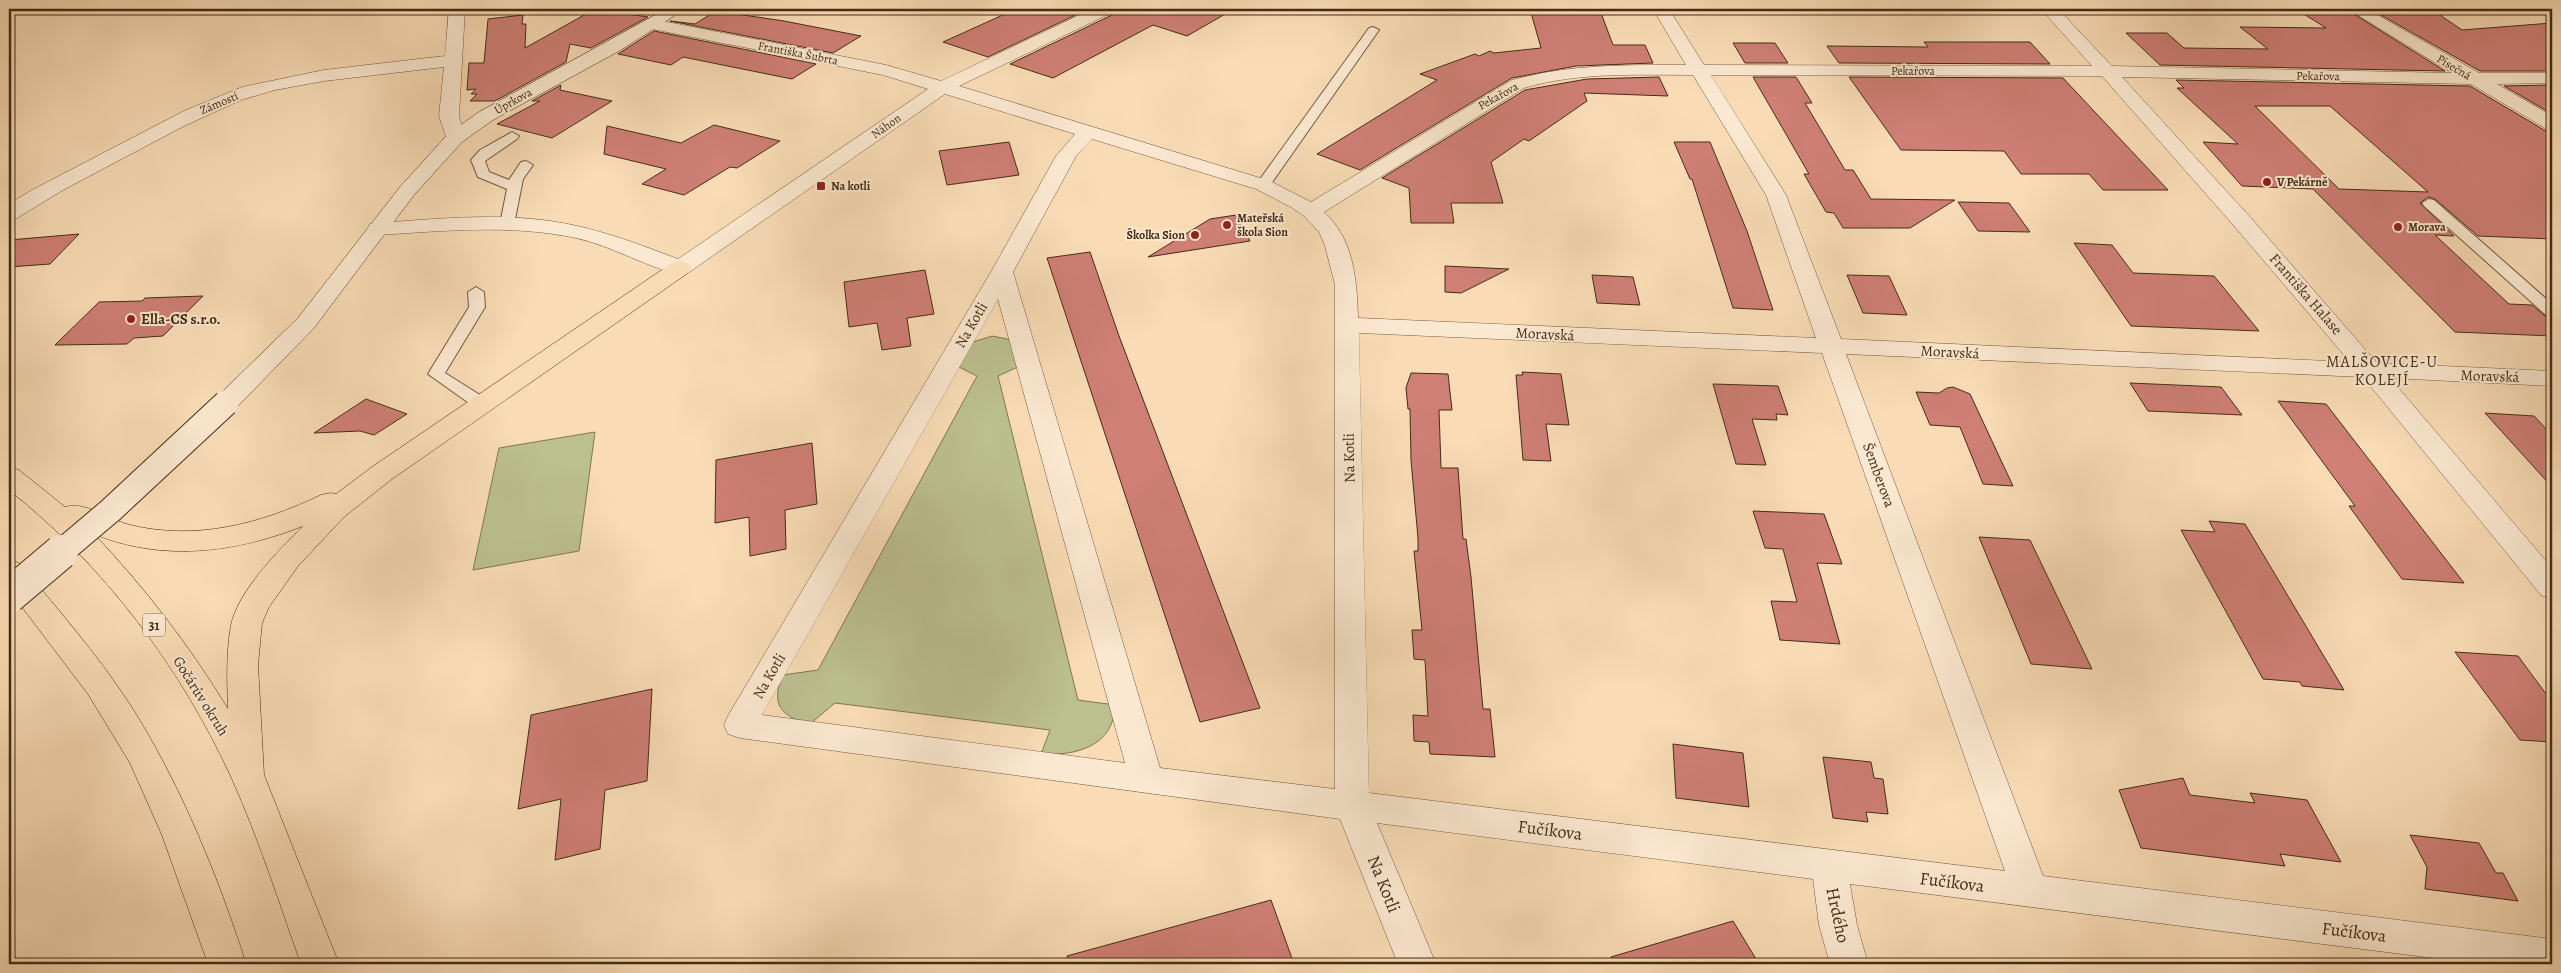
<svg xmlns="http://www.w3.org/2000/svg" width="2561" height="973" viewBox="0 0 2561 973" font-family="Alegreya,serif">
<style>
.green{fill:#bcc08f;stroke:#807652}
.building{fill:#cf7f76;stroke:#442c15;fill-rule:evenodd}
.lines{fill:none;stroke-linecap:round;stroke-linejoin:round}
.lane-casing{stroke:#71583d;stroke-width:2}
.street-casing{stroke:#71583d;stroke-width:1}
.secondary-casing{stroke:#442c15;stroke-width:1}
.primary-casing{stroke:#442c15;stroke-width:1}
.lane{fill:#fbe8d0;fill-rule:evenodd}
.street{fill:#fbe8d0;fill-rule:evenodd}
.secondary{fill:#fbe8d0;fill-rule:evenodd}
.primary{fill:#f9dcb6;fill-rule:evenodd}
.secondary-bridge-far1-casing{stroke:#442c15;stroke-width:27;stroke-linecap:butt}
.secondary-bridge-casing{stroke:#442c15;stroke-width:36;stroke-linecap:butt}
.secondary-bridge-far1{stroke:#fbe8d0;stroke-width:25}
.secondary-bridge{stroke:#fbe8d0;stroke-width:34}
.poi-dot{fill:#8f2418;stroke:#fbe8d0;stroke-width:2}
.labels{text-anchor:middle;dominant-baseline:central;stroke-width:4;stroke-linejoin:round;paint-order:stroke}
.far-street-label{font-size:12px;fill:#442c15;stroke:#fbe8d0}
.far-poi-label{font-size:12px;font-weight:bold;fill:#442c15;stroke:#fbe8d0;text-anchor:start}
.shield{fill:#fbe8d0;stroke:#7b644d;stroke-width:1}
.shield-label{font-size:14px;font-weight:bold;fill:#442c15}
.street-label{font-size:15px;fill:#442c15;stroke:#fbe8d0}
.poi-label{font-size:15px;font-weight:bold;fill:#442c15;stroke:#fbe8d0;text-anchor:start}
.neighbourhood-label{font-size:16px;letter-spacing:1px;fill:#442c15;stroke:#fbe8d0}
.near-street-label{font-size:18px;fill:#442c15;stroke:#fbe8d0}
</style>
<rect width="100%" height="100%" fill="#f9dcb6"/>
<filter id="stains"><feTurbulence type="fractalNoise" baseFrequency=".004" numOctaves="4"/><feColorMatrix values="0 0 0 0 .2 0 0 0 0 .09 0 0 0 0 .02 0 0 0 .5 -.17"/></filter>
<radialGradient id="worn" r=".72"><stop offset=".6" stop-color="#630" stop-opacity="0"/><stop offset="1" stop-color="#630" stop-opacity=".3"/></radialGradient>
<g class="green">
<path d="M992 336 1012 340 1022 365 998 376 1078 700 1115 705C1114 747 1075 756 1041 754L1050 730 835 703 810 724C781 717 770 704 783 675L818 670 977 376 957 366 973 342Z"/>
<path d="M595 432 579 551 473 570 499 448Z"/>
</g>
<g class="building">
<path d="M595 9 648 17 591 48 570 44 566 62 495 101H470L477 94H471L476 89 467 90 469 63H484L488 19 523 15 522 24H526L525 48Z"/>
<path d="M1016 9H1088L988 57 943 42Z"/>
<path d="M1115 9H1234L1187 36 1153 25 1053 78 1010 64 1112 15Z"/>
<path d="M1530 9H1569V11H1594L1595 13H1601L1613 45H1645L1653 63 1576 66 1512 78 1360 170 1317 154 1437 80 1420 74 1475 54 1479 56 1490 51 1494 53 1541 48Z"/>
<path d="M2296 9H2346L2445 71 2160 65 2126 33H2167L2184 48 2268 49 2240 27 2326 28Z"/>
<path d="M2370 9H2431L2462 30 2552 23V71H2480Z"/>
<path d="M716 11 784 21 861 36 833 53 670 21 695 24Z"/>
<path d="M654 31 816 64 792 79 683 57 671 65 618 54Z"/>
<path d="M1924 42H2030L2050 64 1839 63 1827 46 1928 47Z"/>
<path d="M1733 43H1775L1788 63H1745Z"/>
<path d="M1659 77 1668 96 1584 93 1587 101 1529 141 1524 139 1491 162 1503 203H1451L1454 223H1411L1409 188 1382 178 1525 90 1587 79Z"/>
<path d="M1753 77H1796L1812 103H1805L1845 170H1853L1871 199 1955 200 1910 228H1843L1834 213 1826 212 1804 174H1809Z"/>
<path d="M1849 77 2063 78 2168 190H2103L2089 174H2021L2004 151 1901 150Z"/>
<path d="M2176 80 2470 86 2544 130 2552 132V239L2478 236 2435 199 2428 197 2420 203 2454 236 2435 235 2509 304 2532 305 2545 316 2552 319V336L2455 332 2313 189 2242 186 2203 142 2238 144 2177 88H2184ZM2255 106H2330L2428 192 2339 189Z"/>
<path d="M561 85 560 90 612 101 552 138 497 124 540 101H532Z"/>
<path d="M2552 85V114L2504 86Z"/>
<path d="M714 125 780 141 737 168 730 167 684 195 642 184 666 169 604 154 607 126 681 143Z"/>
<path d="M1009 142 1019 175 947 185 939 151Z"/>
<path d="M1674 142H1710L1747 231 1773 310 1733 308 1692 179H1690Z"/>
<path d="M1958 202 2009 203 2030 232 1978 231Z"/>
<path d="M1236 215 1250 241 1148 257 1210 219Z"/>
<path d="M79 234 50 264 9 267V240Z"/>
<path d="M2074 243 2112 245 2133 273 2214 276 2259 331 2131 326Z"/>
<path d="M1090 252 1119 336 1260 708 1200 722 1047 258Z"/>
<path d="M1445 266 1509 269 1461 293 1445 292Z"/>
<path d="M925 270 934 314 907 318 911 346 882 350 877 323 849 327 844 282Z"/>
<path d="M1592 275 1633 277 1640 305 1597 303Z"/>
<path d="M1847 275 1889 276 1907 315 1863 313Z"/>
<path d="M203 296 163 336 134 338 127 344 55 345 99 302 142 301 145 298Z"/>
<path d="M1522 372 1561 374 1569 425 1546 424 1551 461 1523 460 1516 375H1523Z"/>
<path d="M1411 373 1448 374 1452 410H1439L1441 468H1458L1463 539H1466L1471 577 1483 709H1490L1495 757 1430 754 1429 742 1414 741 1413 715 1428 716 1425 660 1414 659 1412 630H1422L1414 551H1418V538L1411 460 1410 409H1408L1406 388Z"/>
<path d="M2130 383 2221 387 2242 415 2148 411Z"/>
<path d="M1713 384 1778 386 1788 415 1776 414 1777 420 1752 419 1766 465 1736 464Z"/>
<path d="M1953 387 1970 394 2013 486 1983 484 1960 427 1930 425 1916 392 1939 393 1947 388Z"/>
<path d="M366 399 407 414 374 435 360 431 314 433Z"/>
<path d="M2278 401 2326 404 2464 583 2402 579 2349 506H2355Z"/>
<path d="M2485 413 2534 416 2552 435V487Z"/>
<path d="M812 443 817 504 785 510 786 549 750 556 749 517 715 523 716 460Z"/>
<path d="M1753 511 1824 514 1842 564 1817 563 1840 644 1780 640 1771 601 1797 602 1783 549 1765 548Z"/>
<path d="M2209 521 2245 524 2344 690 2302 686 2300 682 2263 679 2181 530 2215 532Z"/>
<path d="M1979 537 2030 540 2092 669 2031 664Z"/>
<path d="M2455 652 2518 656 2552 702V742L2520 740Z"/>
<path d="M652 689 647 781 605 790 600 849 555 860 561 799 518 809 531 715Z"/>
<path d="M1673 744 1743 753 1749 807 1676 798Z"/>
<path d="M1823 757 1871 762 1874 778 1883 779 1888 814 1866 812 1868 822 1833 818Z"/>
<path d="M2183 778 2190 795 2255 803 2250 793 2307 800 2341 862 2280 854 2285 866 2141 848 2119 790Z"/>
<path d="M2410 835 2479 843 2496 873H2503L2518 901 2425 889 2427 867Z"/>
<path d="M1271 900 1294 964H1068L1067 956Z"/>
<path d="M1733 921 1759 964H1612L1611 957Z"/>
</g>
<g class="lines">
<g class="lane-casing">
<g id="lane">
<path d="M1373 27 1379 30 1268 188H1258L1256 185 1258 182 1369 28Z"/>
<path d="M512 132 519 136 517 139 485 161 489 172 509 180 521 162 526 161 533 165 523 179 514 224 507 228 500 224 507 189 478 177 471 160 480 150Z"/>
<path d="M2429 199 2434 200 2552 304V317L2546 315 2424 206 2422 203Z"/>
<path d="M476 287 484 292 485 307 445 373 488 400 491 404 488 408H476L428 374 469 307 468 292Z"/>
</g>
</g>
<g class="street-casing">
<g id="street">
<path d="M449 9H465L459 116 465 138 462 142H448L439 116 444 67 324 81 275 90 241 100 184 126 63 190 17 218 9 219V204L32 190 184 111 242 87 324 70 445 56Z"/>
<path d="M1092 9H1113L1111 13 959 86 1270 181 1311 202 1512 80C1569 64 1627 65 1686 65L1653 9H1669L1704 65 2092 66 2041 9H2058L2112 66 2452 73 2348 9H2367L2479 73H2552V83L2497 84 2552 116V130L2545 128 2471 84 2122 77 2250 217 2377 363 2552 371V386L2390 378 2552 568V599L2541 595 2363 377 1846 354 2043 876 2552 939V964H2480L1850 884 1857 925 1868 964H1830L1819 925 1813 879 1377 823 1436 964H1398L1340 819 740 738 728 734 724 725 728 716 991 272 1056 156 1075 134 945 94 688 273 680 275C644 266 612 246 576 238 510 224 444 231 378 235L370 234 367 229 370 224 378 223C435 219 493 213 550 221 594 227 636 243 678 259L928 89 883 75 652 29 646 28 644 24 646 20 652 19 886 65 941 81ZM1693 75 1766 195 1816 338 1358 318C1357 281 1354 239 1324 212L1524 88C1578 72 1637 75 1693 75ZM1711 75 2102 76 2235 227 2350 362 1841 339 1786 195ZM1092 139 1256 189 1291 207 1304 216 1319 232 1325 246 1335 285V789L1160 768 1013 272 1076 156ZM998 299 1125 763 762 715ZM1359 333 1822 353 2005 871 1369 793Z"/>
</g>
</g>
<g class="secondary-casing">
<path id="secondary" d="M666 9H685L619 51 493 120 462 142 414 195 314 328 235 409 226 411 217 409 213 403 217 397 298 318 400 187 448 134 479 112Z"/>
</g>
<g class="primary-casing">
<g id="primary">
<path d="M680 261 688 263 691 268 688 273 392 479 344 517 298 566 269 607 262 623 258 665 264 775 339 964H301C279 902 259 839 232 779 182 669 104 565 9 490V467L19 470 65 507C87 501 109 520 130 525 196 541 261 524 321 495L331 493 336 494 372 467 672 263ZM303 526C279 550 238 591 231 625 226 653 227 681 228 709 189 645 145 588 94 534 162 562 235 553 303 526Z"/>
<path d="M9 560 19 563C57 608 96 653 129 703 179 781 218 876 246 964H208L162 835 130 763 88 694 9 590Z"/>
</g>
</g>
<use href="#lane" class="lane"/>
<use href="#street" class="street"/>
<use href="#secondary" class="secondary"/>
<use href="#primary" class="primary"/>
<g class="secondary-bridge-far1-casing">
<path id="secondary-bridge-far1" d="M59 554 111 510 226 403"/>
</g>
<g class="secondary-bridge-casing">
<path id="secondary-bridge" d="M9 596 61 552"/>
</g>
<use href="#secondary-bridge-far1" class="secondary-bridge-far1"/>
<use href="#secondary-bridge" class="secondary-bridge"/>
</g>
<g class="poi-dot">
<circle cx="2267" cy="182" r="5"/>
<rect x="816" y="181" width="10" height="10" rx="2.5"/>
<circle cx="1227" cy="225" r="5"/>
<circle cx="2398" cy="227" r="5"/>
<circle cx="1195" cy="235" r="5"/>
<circle cx="131" cy="319" r="5"/>
</g>
<g class="labels">
<g class="far-street-label">
<text transform="translate(798 53) rotate(11)">Františka Šubrta</text>
<text transform="translate(2454 67) rotate(31)">Písečná</text>
<text x="1913" y="71">Pekařova</text>
<text transform="translate(2318 76) rotate(1)">Pekařova</text>
<text transform="translate(1498 96) rotate(-29)">Pekařova</text>
<text transform="translate(513 101) rotate(-29)">Úprkova</text>
<text transform="translate(219 103) rotate(-23)">Zámostí</text>
<text transform="translate(886 126) rotate(-35)">Náhon</text>
</g>
<g class="far-poi-label">
<text x="2277" y="182">V Pekárně</text>
<text x="831" y="186">Na kotli</text>
<text x="1237" y="218">Mateřská<tspan x="1237" dy="14">škola Sion</tspan></text>
<text x="2408" y="227">Morava</text>
<text x="1185" y="235" text-anchor="end">Školka Sion</text>
</g>
<rect class="shield" x="143" y="613.5" width="22" height="23" rx="4"/>
<g class="shield-label">
<text x="154" y="625">31</text>
</g>
<g class="street-label">
<text transform="translate(2306 294) rotate(49)">Františka Halase</text>
<text transform="translate(971 325) rotate(-60)">Na Kotli</text>
<text transform="translate(1545 334) rotate(3)">Moravská</text>
<text transform="translate(1950 352) rotate(3)">Moravská</text>
<text transform="translate(2490 376) rotate(2)">Moravská</text>
<text transform="translate(1349 458) rotate(-91)">Na Kotli</text>
<text transform="translate(1879 475) rotate(70)">Šemberova</text>
<text transform="translate(769 676) rotate(-60)">Na Kotli</text>
<text transform="translate(201 696) rotate(58)">Gočárův okruh</text>
</g>
<g class="poi-label">
<text x="141" y="319">Ella-CS s.r.o.</text>
</g>
<g class="neighbourhood-label">
<text x="2382" y="362">MALŠOVICE-U<tspan x="2382" dy="18">KOLEJÍ</tspan></text>
</g>
<g class="near-street-label">
<text transform="translate(1550 830) rotate(7)">Fučíkova</text>
<text transform="translate(1952 882) rotate(7)">Fučíkova</text>
<text transform="translate(1384 884) rotate(68)">Na Kotli</text>
<text transform="translate(1838 915) rotate(78)">Hrdého</text>
<text transform="translate(2354 932) rotate(7)">Fučíkova</text>
</g>
</g>
<rect width="2561" height="973" fill="none" stroke="#f9dcb6" stroke-width="30"/>
<rect x="10" y="10" width="2541" height="953" fill="none" stroke="#442c15" stroke-width="2.5"/>
<rect x="15" y="15" width="2531" height="943" fill="none" stroke="#442c15"/>
<rect width="100%" height="100%" filter="url(#stains)"/>
<rect width="100%" height="100%" fill="url(#worn)"/>
</svg>
